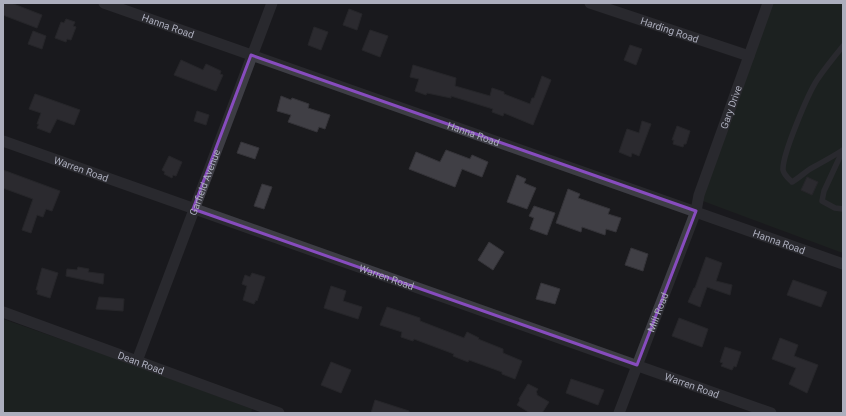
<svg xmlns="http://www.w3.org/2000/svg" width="846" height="416" viewBox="0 0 846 416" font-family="Roboto,sans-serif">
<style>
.green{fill:#212b24}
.building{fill:#403f45;stroke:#353439}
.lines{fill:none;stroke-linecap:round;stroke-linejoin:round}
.service{stroke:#3d3d44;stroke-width:5.5}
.minor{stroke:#3d3d44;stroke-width:11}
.marked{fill:none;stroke:#874cbe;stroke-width:3;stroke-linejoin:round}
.labels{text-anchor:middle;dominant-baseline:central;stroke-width:4;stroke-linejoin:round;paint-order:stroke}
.street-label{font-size:10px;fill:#acaebd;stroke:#151518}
</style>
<rect width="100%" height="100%" fill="#1a1a1d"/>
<g class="green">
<path d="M772 3H843V253L703 201V194Z"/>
<path d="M3 319 140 367 252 409 251 413H3Z"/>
</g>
<g class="building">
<path d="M3 3H11L42 15 37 28 3 15Z"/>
<path d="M349 9 362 14 357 30 343 25Z"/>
<path d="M66 19 75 22 73 26 76 27 71 40 67 39 66 42 55 38 61 22 64 23Z"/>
<path d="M314 27 328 32 321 50 308 45Z"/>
<path d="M370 30 388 36 380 57 362 50Z"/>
<path d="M33 31 46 36 42 49 28 44Z"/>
<path d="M630 45 642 49 636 65 624 60Z"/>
<path d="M181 60 203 70 206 64 221 71 220 74 223 75 216 91 174 75Z"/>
<path d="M413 65 456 78 455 86 490 96 492 88 504 92V94L530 104 532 98H534L542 76 551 80 533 125 504 113 503 116 492 112 493 109 451 96V98L427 93 426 95 415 91 419 79 410 77Z"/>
<path d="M35 94 80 110 74 125 57 119 50 133 37 128 39 124H37L41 113 29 109Z"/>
<path d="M281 96 291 100 292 98 309 104 308 108 330 115 325 129 319 127 317 132 288 122 291 115 277 111Z"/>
<path d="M197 111 209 115 206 125 194 121Z"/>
<path d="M642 121 651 124 639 156 632 153 631 157 619 152 627 129 639 133Z"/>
<path d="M677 126 690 131 686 144H684L683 147 673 144 674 140H672Z"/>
<path d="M241 142 259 148 255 159 237 153Z"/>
<path d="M446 150 470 159 472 155 488 162 482 177 462 169 455 187 409 169 416 152 440 162Z"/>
<path d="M169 156 182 162 176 176 173 175 172 178 164 174 165 172 162 170Z"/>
<path d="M3 170 60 191 52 211 46 209 43 217 37 215 31 233 22 230 33 199 3 188Z"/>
<path d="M517 175 526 179 524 183 536 188 527 209 507 202Z"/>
<path d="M807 177 818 182 812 195 801 190Z"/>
<path d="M262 184 272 187 264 209 254 206Z"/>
<path d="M568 189 580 194 578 198 610 209 608 214 621 218 616 232 606 229 605 235 582 227 581 232 556 223Z"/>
<path d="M534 206 555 213 547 235 530 229 534 218 529 216Z"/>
<path d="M489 242 504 252 493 270 478 260Z"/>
<path d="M631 248 648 254 643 271 625 265Z"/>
<path d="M706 257 722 263 716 281 732 285 730 295 707 287 700 307 688 302 694 288H695Z"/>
<path d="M78 267 89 269 88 272 104 274 103 284 66 276 67 269 77 270Z"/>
<path d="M42 268 58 273 50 298 37 294 38 290H36Z"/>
<path d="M252 273 265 277 257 301 256 300 254 304 243 300 247 286 242 284 245 275 250 277Z"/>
<path d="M793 280 827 292 821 307 787 295Z"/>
<path d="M541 283 560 289 555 304 536 299Z"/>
<path d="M331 286 346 291 343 301 362 307 358 319 324 308Z"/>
<path d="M99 297 124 299 123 311 96 309Z"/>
<path d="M387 307 420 318V321L464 338 467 332 479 338 478 339 503 349V353L522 361 515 379 502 374V372L469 360 468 362 453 356 454 354 414 339 413 341 401 337 402 332 380 325Z"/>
<path d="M679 318 708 329 702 347 672 336Z"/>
<path d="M780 338 798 345 794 356 818 365 807 393 789 384 796 368 772 359Z"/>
<path d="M725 347 741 352 736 367 734 366 732 370 721 366 723 363 720 362Z"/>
<path d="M331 362 351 370 341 393 321 385Z"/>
<path d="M571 379 604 390 598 405 566 393Z"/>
<path d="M528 384 538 389 536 392 537 393V395L549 402 542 413H530L517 405 520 400 519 399Z"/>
<path d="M375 400 409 411V413H371Z"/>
</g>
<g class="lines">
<g class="service">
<path d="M843 46C834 57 825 68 817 80 808 94 782 155 783 170 784 175 788 178 792 182 799 178 804 173 810 169 821 163 832 157 843 150"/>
<path d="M843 150 824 191 822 201 835 208 843 209"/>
</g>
<g class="minor">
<path id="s1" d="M104 3 843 264"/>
<path id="s2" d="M590 3 749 56"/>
<path id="s3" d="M3 141 771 413"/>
<path id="s4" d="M3 312 279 413"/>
<path id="s5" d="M137 361 272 3"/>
<path id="s6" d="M619 413 696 211 699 195 768 3"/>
</g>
</g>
<path d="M0 0H846V416H0ZM251 55 696 211 637 365 193 209Z" fill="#1a1a1d" fill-opacity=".55" fill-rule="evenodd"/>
<path class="marked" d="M251 55 696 211 637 365 193 209Z"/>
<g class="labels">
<g class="street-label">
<text stroke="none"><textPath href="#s1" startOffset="68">Hanna Road</textPath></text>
<text stroke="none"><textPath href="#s2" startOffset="84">Harding Road</textPath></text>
<text stroke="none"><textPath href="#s6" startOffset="326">Gary Drive</textPath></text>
<text stroke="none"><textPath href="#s1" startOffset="392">Hanna Road</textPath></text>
<text stroke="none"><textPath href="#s3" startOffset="83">Warren Road</textPath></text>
<text stroke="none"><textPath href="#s5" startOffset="191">Garfield Avenue</textPath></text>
<text stroke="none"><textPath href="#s1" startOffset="716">Hanna Road</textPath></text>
<text stroke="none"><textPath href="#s3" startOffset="407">Warren Road</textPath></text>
<text stroke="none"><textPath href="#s6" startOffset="108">Mill Road</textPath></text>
<text stroke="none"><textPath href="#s4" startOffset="147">Dean Road</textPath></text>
<text stroke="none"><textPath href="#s3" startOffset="731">Warren Road</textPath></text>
</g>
</g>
<rect width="846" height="416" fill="none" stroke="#acaebd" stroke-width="8"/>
</svg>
